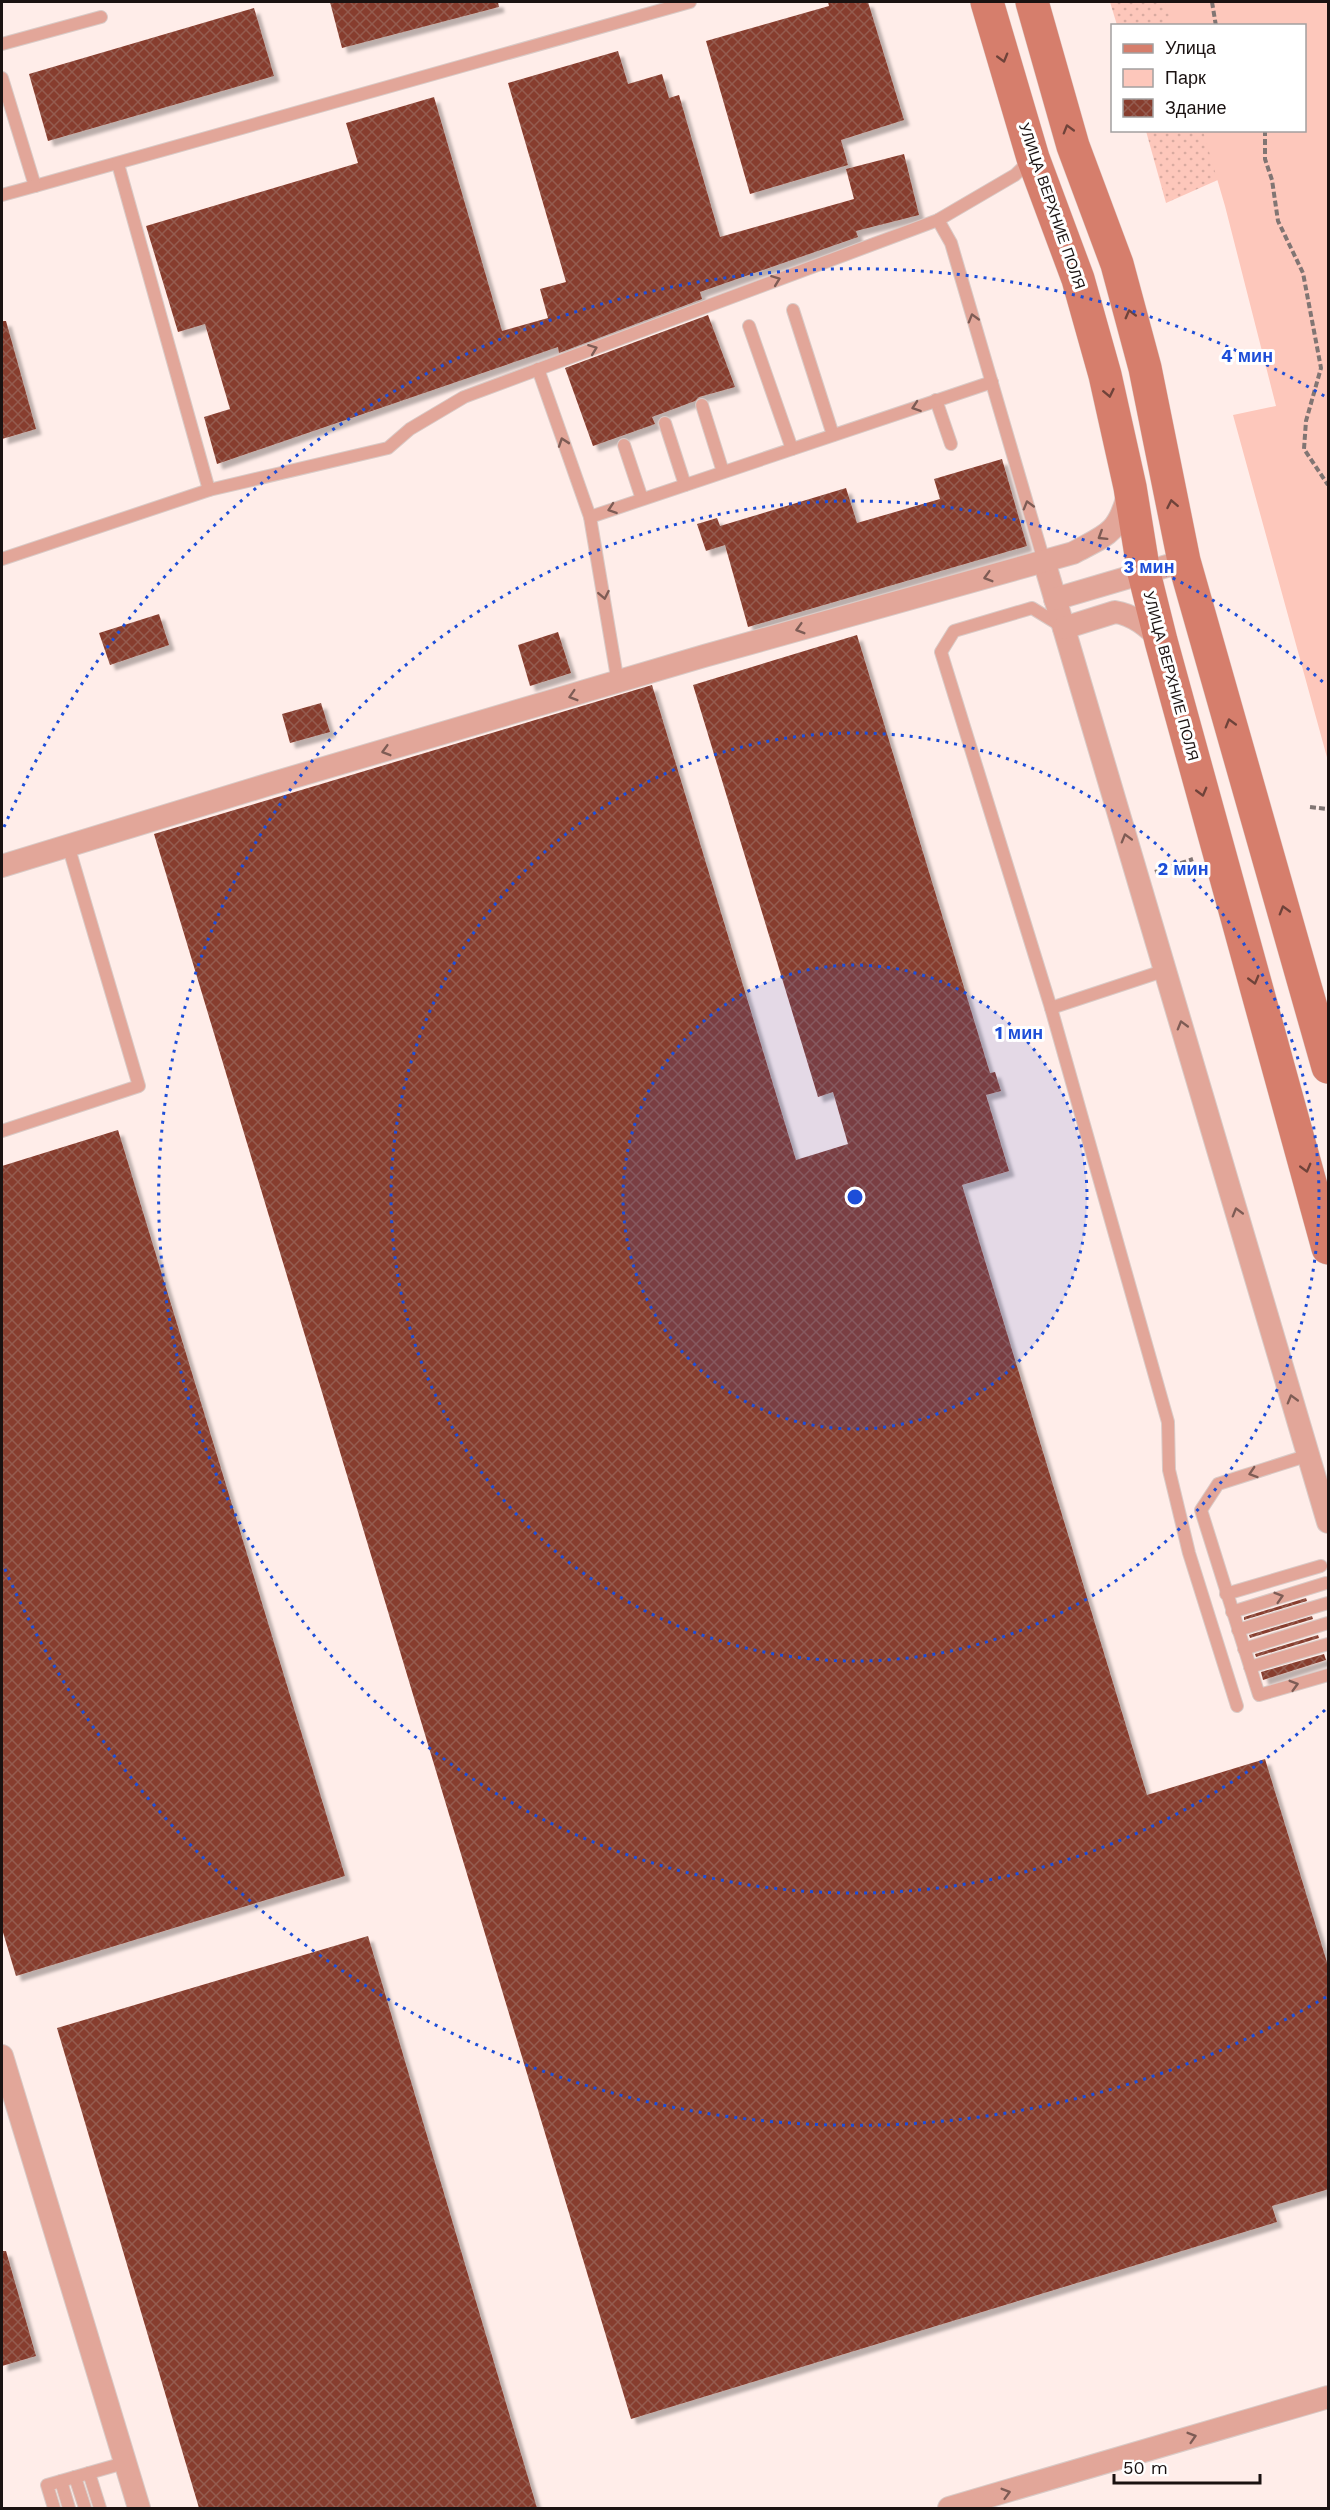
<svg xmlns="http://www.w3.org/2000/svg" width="1330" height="2510" viewBox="0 0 1330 2510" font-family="'Work Sans',sans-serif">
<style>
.grass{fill:url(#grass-dots)}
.park{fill:#fdc7bb}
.building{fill:url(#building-cross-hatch);filter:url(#shadow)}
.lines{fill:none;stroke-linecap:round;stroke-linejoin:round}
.service-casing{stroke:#dacac6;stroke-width:14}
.minor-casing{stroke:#dacac6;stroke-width:24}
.secondary-casing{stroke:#dacac6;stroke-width:34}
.path{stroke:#817573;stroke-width:4;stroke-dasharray:6 3;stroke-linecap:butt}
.service{stroke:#e2a699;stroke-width:12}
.minor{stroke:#e2a699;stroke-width:22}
.secondary{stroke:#d67e6c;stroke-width:33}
.oneway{stroke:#6f433a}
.oneway2{stroke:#7e5c55}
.ring{fill:none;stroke:#1d4ed8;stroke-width:3;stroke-dasharray:3 6}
.labels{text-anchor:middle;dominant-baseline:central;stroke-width:6;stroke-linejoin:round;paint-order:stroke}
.street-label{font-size:15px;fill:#1a1211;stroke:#fff}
.centre{fill:#1d4ed8;stroke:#fff;stroke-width:3}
.ring-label{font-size:18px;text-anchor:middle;font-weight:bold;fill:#1d4ed8;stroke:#fff;stroke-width:6;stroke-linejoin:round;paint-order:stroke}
</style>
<defs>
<pattern id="grass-dots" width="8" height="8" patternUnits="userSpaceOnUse" patternTransform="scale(1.5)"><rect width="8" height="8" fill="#fdc7bb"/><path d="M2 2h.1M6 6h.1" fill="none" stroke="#d8aaa0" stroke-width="1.8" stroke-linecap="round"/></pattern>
<pattern id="building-cross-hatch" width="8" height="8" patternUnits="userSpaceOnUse" patternTransform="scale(1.5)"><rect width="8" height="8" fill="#873d2e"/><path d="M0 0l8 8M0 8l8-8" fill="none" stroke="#945c50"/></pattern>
<filter id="shadow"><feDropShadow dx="5.5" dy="5.5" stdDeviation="1.5" flood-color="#0004"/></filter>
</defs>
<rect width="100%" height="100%" fill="#ffede9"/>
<g class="grass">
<path d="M1110 2H1328L1304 26 1117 25Z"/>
<path d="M1146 131H1290L1229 175 1166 203Z"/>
</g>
<path class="park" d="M1165 2H1328V761L1233 415 1276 406 1225 206 1203 131 1304 130V26L1172 25Z"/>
<g class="building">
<path d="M330 2H498L499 7 342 48Z"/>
<path d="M828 2H868L904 120 841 140 848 165 750 194 706 41 829 6Z"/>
<path d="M254 8 274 76 48 141 29 74Z"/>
<path d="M618 51 628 84 662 74 669 98 679 95 720 237 854 199 846 169 904 154 919 215 856 231 858 237 700 292 702 299 559 353 558 347 217 464 204 417 230 409 205 324 178 332 146 226 358 163 346 123 434 97 502 331 548 318 540 289 566 282 508 83Z"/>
<path d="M708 315 735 387 699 397 695 401 652 417 655 424 593 446 565 368Z"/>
<path d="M2 321H6L36 429 2 439Z"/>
<path d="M1002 459 1027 546 748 627 725 545 706 551 697 524 717 518 720 526 846 488 857 523 940 499 934 479Z"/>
<path d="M159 614 169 645 110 665 99 633Z"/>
<path d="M558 632 571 673 530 686 518 645Z"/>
<path d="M857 635 990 1073 995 1072 1001 1091 986 1095 1009 1171 962 1185 1147 1795 1265 1759 1329 1969V2189L1272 2206 1277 2222 631 2419 154 834 652 685 796 1160 848 1144 833 1092 818 1097 693 685Z"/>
<path d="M321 703 330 732 290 743 282 714Z"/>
<path d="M118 1130 345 1876 16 1976 2 1929V1166Z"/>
<path d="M1306 1598 1307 1601 1244 1620V1617Z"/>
<path d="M1312 1616 1313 1619 1250 1638 1249 1635Z"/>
<path d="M1318 1635 1319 1638 1256 1657 1255 1654Z"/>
<path d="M1324 1654 1326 1660 1263 1680 1261 1672Z"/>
<path d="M368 1936 537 2508H199L57 2028Z"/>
<path d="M2 2251H6L36 2356 2 2366Z"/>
</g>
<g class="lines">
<g class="service-casing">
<g id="service">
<path d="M2 44 101 17"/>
<path d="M2 78 35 186 690 2"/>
<path d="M118 164 209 490"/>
<path d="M2 195 35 186"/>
<path d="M938 220 951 243 1044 561"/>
<path d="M793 310 833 435"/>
<path d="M749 326 792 449"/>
<path d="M538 369 590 517 618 683"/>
<path d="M936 400 951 444"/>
<path d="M702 405 723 472"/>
<path d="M665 423 685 485"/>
<path d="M624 445 642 499"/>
<path d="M590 517 992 382"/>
<path d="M2 559 209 490 388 448 410 429 464 397 938 220 1015 175 1032 159"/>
<path d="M1063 627 1032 608 954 631 941 652 1051 1008 1168 1422 1169 1470 1189 1553 1237 1706"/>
<path d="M1051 1008 1166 970"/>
<path d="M2 1131 139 1086 68 845"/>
<path d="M1309 1455 1218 1484 1201 1510 1259 1695 1328 1675"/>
<path d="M1226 1594 1321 1566"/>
<path d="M1232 1612 1326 1583"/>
<path d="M1238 1630 1328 1603"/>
<path d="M1244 1649 1328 1623"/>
<path d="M1250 1667 1328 1644"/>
<path d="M89 2473 100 2508"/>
<path d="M75 2477 85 2508"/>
<path d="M61 2481 69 2508"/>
<path d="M54 2508 47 2485 124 2463"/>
</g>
</g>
<g class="minor-casing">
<g id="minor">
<path d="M1044 561 1328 1522"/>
<path d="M1055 599 1184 561"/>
<path d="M1064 628 1115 612C1134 615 1149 627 1161 641"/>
<path d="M2 866 270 784 704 656 1073 553C1106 535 1118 534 1128 495"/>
<path d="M2 2056 139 2508"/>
<path d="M949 2508 1328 2397"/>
</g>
</g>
<g class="secondary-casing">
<g id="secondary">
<path d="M987 2 1033 158 1078 279 1105 375 1130 487 1144 573 1161 641 1328 1248"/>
<path d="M1032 2 1073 146 1117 264 1145 368 1184 561 1328 1067"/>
</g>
</g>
<g class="path">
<path d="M1212 2 1216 26"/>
<path d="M1265 130V159L1272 180 1278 221 1303 273 1321 368 1306 421 1304 449 1328 485"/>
<path d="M1310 807 1328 809"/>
<path d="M1155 872 1193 859"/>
</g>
<use href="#service" class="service"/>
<use href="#minor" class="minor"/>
<use href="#secondary" class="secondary"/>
</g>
<defs><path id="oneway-chevron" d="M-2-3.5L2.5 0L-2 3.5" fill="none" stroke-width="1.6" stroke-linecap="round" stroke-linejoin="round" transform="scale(1.5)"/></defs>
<g class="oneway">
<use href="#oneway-chevron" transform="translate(1003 58) rotate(74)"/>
<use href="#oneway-chevron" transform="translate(1068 129) rotate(-106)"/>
<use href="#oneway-chevron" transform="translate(1130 314) rotate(-105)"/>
<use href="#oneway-chevron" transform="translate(1109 393) rotate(78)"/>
<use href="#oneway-chevron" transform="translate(1172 504) rotate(-101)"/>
<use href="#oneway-chevron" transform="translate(1230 723) rotate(-106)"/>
<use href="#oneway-chevron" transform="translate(1202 792) rotate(75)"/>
<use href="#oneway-chevron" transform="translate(1284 910) rotate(-106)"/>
<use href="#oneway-chevron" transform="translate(1254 980) rotate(75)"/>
<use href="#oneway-chevron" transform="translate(1306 1168) rotate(75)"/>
</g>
<g class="oneway2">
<use href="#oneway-chevron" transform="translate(776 280) rotate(-21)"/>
<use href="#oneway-chevron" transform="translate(973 318) rotate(-106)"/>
<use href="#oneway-chevron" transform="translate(593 349) rotate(-21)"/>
<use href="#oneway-chevron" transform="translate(916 407) rotate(161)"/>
<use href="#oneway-chevron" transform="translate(563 442) rotate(-109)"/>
<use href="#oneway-chevron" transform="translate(1028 505) rotate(-106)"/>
<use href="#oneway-chevron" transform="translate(612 509) rotate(161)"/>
<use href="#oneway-chevron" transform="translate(1102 536) rotate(148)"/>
<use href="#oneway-chevron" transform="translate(988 577) rotate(164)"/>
<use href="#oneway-chevron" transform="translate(604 595) rotate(79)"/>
<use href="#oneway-chevron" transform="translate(800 629) rotate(164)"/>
<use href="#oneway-chevron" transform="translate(573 696) rotate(163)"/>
<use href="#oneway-chevron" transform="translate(386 751) rotate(164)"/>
<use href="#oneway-chevron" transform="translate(1126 838) rotate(-106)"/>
<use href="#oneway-chevron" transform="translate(1182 1025) rotate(-106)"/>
<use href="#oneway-chevron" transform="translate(1237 1212) rotate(-106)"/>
<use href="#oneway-chevron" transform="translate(1292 1399) rotate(-106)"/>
<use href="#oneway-chevron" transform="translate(1253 1473) rotate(162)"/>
<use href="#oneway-chevron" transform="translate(1279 1597) rotate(-17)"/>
<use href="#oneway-chevron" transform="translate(1294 1685) rotate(-16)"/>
<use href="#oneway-chevron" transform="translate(1192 2437) rotate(-17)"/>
<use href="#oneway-chevron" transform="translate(1006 2493) rotate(-16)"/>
</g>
<circle cx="855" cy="1197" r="232" fill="#1d4ed8" fill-opacity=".12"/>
<g class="ring">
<circle cx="855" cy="1197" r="232"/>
<circle cx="855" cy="1197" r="464"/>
<path d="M1325 1710A696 696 0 1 1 1325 684"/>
<path d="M1326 1997A928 928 0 0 1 4 1567M4 827A928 928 0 0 1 1326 397"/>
</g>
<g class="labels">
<g class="street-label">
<text transform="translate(1052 206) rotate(71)">УЛИЦА ВЕРХНИЕ ПОЛЯ</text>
<text transform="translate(1171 676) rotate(75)">УЛИЦА ВЕРХНИЕ ПОЛЯ</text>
</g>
</g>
<circle cx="855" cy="1197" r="9" class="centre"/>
<g class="ring-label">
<text x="1247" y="362">4 мин</text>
<text x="1149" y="573">3 мин</text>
<text x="1183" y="875">2 мин</text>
<text x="1019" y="1039">1 мин</text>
</g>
<rect width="1330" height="2510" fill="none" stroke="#1a1211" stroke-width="6"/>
<rect x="1111" y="24" width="195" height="108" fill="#ffffff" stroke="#a3a0a0" stroke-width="1.5"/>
<rect x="1123" y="44" width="30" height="9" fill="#d67e6c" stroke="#a3a0a0" stroke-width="1.5"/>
<text x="1165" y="54" font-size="18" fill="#1a1211">Улица</text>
<rect x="1123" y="69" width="30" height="18" fill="#fdc7bb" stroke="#a3a0a0" stroke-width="1.5"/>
<text x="1165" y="84" font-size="18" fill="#1a1211">Парк</text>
<rect x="1123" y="99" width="30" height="18" fill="url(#building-cross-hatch)" stroke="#a3a0a0" stroke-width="1.5"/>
<text x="1165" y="114" font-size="18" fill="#1a1211">Здание</text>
<path d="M1114 2474v9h146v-9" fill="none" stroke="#1a1211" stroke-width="3"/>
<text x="1123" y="2474" font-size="18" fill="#1a1211" stroke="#ffffff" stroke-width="4.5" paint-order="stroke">50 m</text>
</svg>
